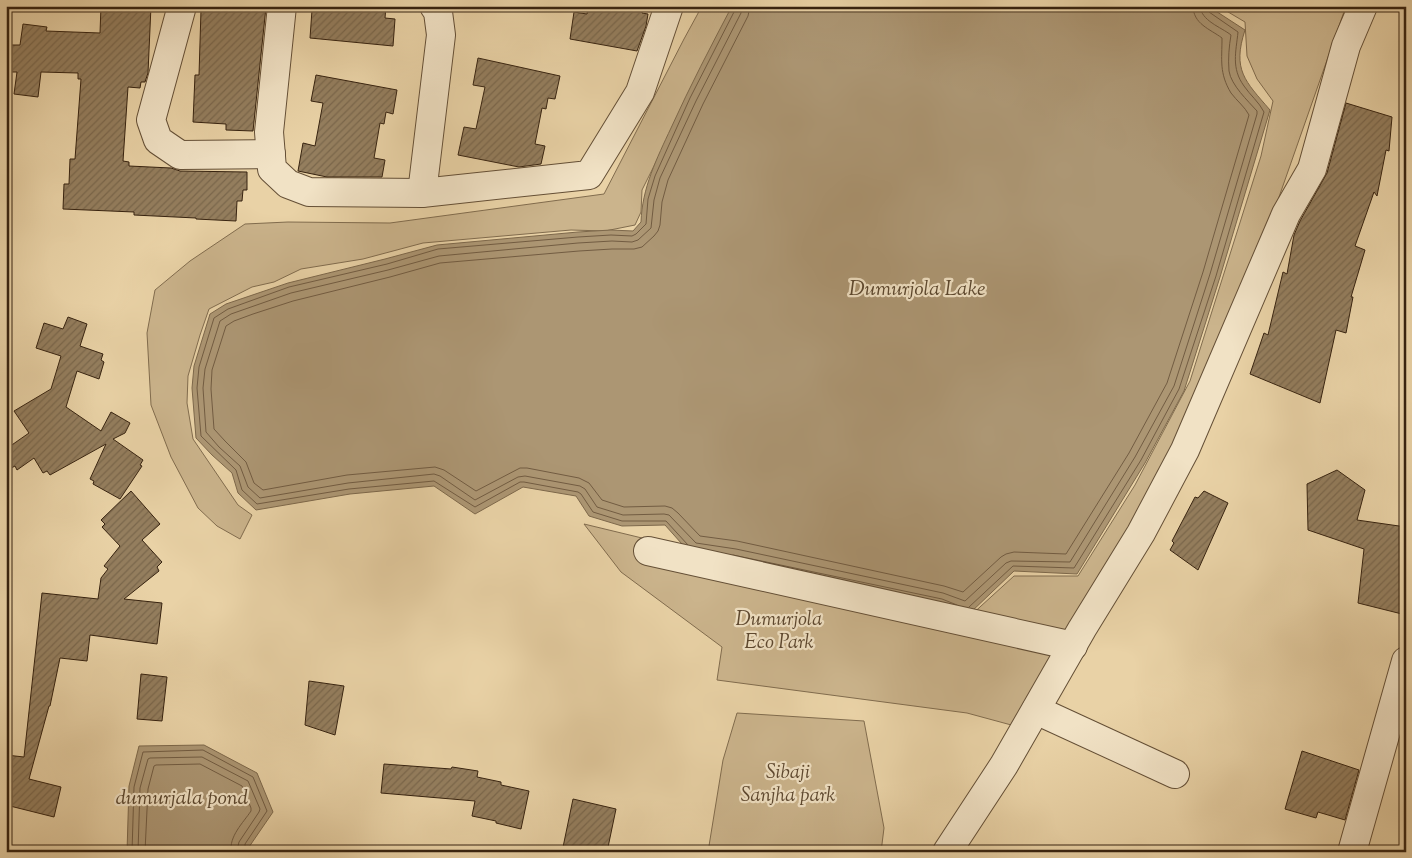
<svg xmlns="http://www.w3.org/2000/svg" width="1412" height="858" viewBox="0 0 1412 858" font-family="'Sorts Mill Goudy',serif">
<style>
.green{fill:#cbb48c;stroke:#816c4e}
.water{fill:#ac9673;stroke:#7d684b}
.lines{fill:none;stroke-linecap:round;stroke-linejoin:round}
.shore{stroke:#725c42;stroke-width:1}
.building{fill:url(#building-hatch);stroke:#372310}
.minor-casing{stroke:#644f36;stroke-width:30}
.minor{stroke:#f1e2c5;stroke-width:28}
.labels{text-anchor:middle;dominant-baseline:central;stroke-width:4.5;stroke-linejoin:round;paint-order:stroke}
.park-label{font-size:20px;font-style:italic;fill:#5c472f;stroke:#f1e2c5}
.water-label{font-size:21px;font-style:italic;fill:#5a462e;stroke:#f1e2c5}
</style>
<defs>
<pattern id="building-hatch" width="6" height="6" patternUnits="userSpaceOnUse" patternTransform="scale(1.25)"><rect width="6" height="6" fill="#947e5e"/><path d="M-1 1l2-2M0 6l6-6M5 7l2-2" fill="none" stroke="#7a674c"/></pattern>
</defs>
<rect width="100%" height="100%" fill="#e9d2a6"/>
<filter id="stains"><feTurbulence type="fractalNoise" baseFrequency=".004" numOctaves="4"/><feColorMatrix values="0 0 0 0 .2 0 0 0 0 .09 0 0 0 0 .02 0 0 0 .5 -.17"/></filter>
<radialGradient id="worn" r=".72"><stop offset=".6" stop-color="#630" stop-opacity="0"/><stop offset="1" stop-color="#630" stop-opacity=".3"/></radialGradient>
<g class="green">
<path d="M702 6H734L642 190 641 212 635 225 605 231 571 230 423 243 363 259 301 269 274 282 252 287 209 309 200 335 188 376 187 403 193 439 238 505 252 515 240 539 217 526 198 508 171 457 151 405 147 333 155 290 190 261 245 224 288 222 390 223 604 194 684 39Z"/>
<path d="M1218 6H1346L1259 254 1185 439 1026 729 967 713 717 680 722 647 621 572 584 524 969 617 1014 576H1078L1135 485 1190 381 1261 156 1273 101 1257 79 1247 56 1245 22Z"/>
<path d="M737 713 864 721 884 828 881 852H708L723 760Z"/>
</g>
<g class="water">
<path d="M732 6H1208L1245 30C1232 70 1245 81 1270 110L1220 277 1184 391 1145 463 1077 574 1014 571 969 614 690 553 665 525 622 526 589 516 576 496 523 487 475 514 434 486 350 494 256 510 238 493 232 473 212 455 196 438 192 388 194 366 210 314 226 304 288 283 385 259 437 245 578 232 611 230 633 231 641 222C642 188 657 158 671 128 690 86 711 46 732 6Z"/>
<path d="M204 745 257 773 273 812 249 847 252 852H127L129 786 139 746Z"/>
</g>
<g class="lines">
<g class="shore">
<path d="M742 6 741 13 696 101 660 178 654 200 651 228 638 240 632 242 612 241 578 243 439 256 388 270 291 293 231 314 220 321 205 369 203 388 206 432 219 447 240 466 248 487 260 498 348 483 434 474 440 476 475 500 518 477 525 476 580 486 585 489 597 507 623 515 664 514 669 515 696 543 736 549 943 593 965 601 1006 563 1011 561 1070 562 1135 457 1174 386 1210 274 1257 114V111C1248 101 1231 85 1229 71 1228 59 1229 46 1231 35 1221 27 1201 21 1200 6"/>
<path d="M750 6 748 16 703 104 668 180 662 202 660 225 658 231 654 236 642 247 634 249H612L579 251 440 263 390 277 293 301 253 314 234 321 226 326 212 370 211 389 214 429 225 441 246 462 254 483 263 490 347 475 435 467 444 470 476 491 520 468H527L579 478 589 483 602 500 624 507 665 506 672 508 678 513 700 536 737 541 944 586 963 592 1001 557 1006 554 1014 552 1066 554 1129 453 1167 383 1203 272 1249 115C1245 107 1237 101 1231 93 1219 73 1222 60 1222 38 1210 29 1193 24 1193 6"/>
<path d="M688 545 666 521H622L593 512 581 494 578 492 524 482H520L475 507 434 481 349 489 257 504 242 490 236 470 201 436 197 388 199 367 214 318 228 309 289 287 387 264 438 249 578 237 611 235 632 236 636 234 646 224 648 199 655 176 690 98 735 10 736 6"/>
<path d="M733 555 942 599 957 605"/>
<path d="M969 607 1013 566 1074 568 1141 460 1179 389 1216 276 1264 112C1259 102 1250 95 1244 86 1231 68 1236 52 1238 32L1209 12 1207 6"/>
<path d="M132 852 134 787 143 752 203 750 253 777 267 811 245 844V848L246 852"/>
<path d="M138 852 140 788 148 759 150 758 202 757 248 781 260 809 259 812 239 842 238 846 239 852"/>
<path d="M145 852 148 789 154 766 156 765 200 764 242 786 251 808V811C243 823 229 836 231 852"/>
</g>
</g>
<g class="building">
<path d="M101 6H151L148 73 145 82H141L140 88 128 87 123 161 129 162V166L171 168 180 171 247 172V190H243L242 201H237L236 221 196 219V218L134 215V212L63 209 64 184H69L70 159H75L81 79H78V73L41 72 38 97 14 94 17 72H6V45H20L23 24 47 27 46 31 100 33Z"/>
<path d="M237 6 266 7 253 131 226 130V124L193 122 195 75H199L201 10 237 11Z"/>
<path d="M325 6H386L385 18 395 19 393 46 310 38 312 10 325 11Z"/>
<path d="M588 6H643L642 13 648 14 646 26 637 51 570 39 574 12 587 14Z"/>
<path d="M478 58 560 76 555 99 548 98 546 109 542 108 535 144 545 146 541 164 519 167 458 155 464 127 476 129 485 87 473 85Z"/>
<path d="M316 75 397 90 393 114 386 112 384 124 380 123 374 158 385 160 382 177H327L298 171 303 143 315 146 323 103 311 101Z"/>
<path d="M1346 103 1392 117 1389 151 1386 150 1377 196 1374 192 1355 246 1365 250 1351 297H1353L1346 333 1336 330 1320 403 1250 374 1264 333 1268 335 1283 272 1287 274 1294 235 1300 221 1327 173Z"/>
<path d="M68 317 87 324 80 346 103 354 101 360 104 362 99 379 77 371 66 407 101 431 111 412 130 423 125 433 113 439 143 460 140 465 142 466 120 499 93 484 94 481 90 479 106 444 50 475 47 471 43 473 34 458 17 470 15 466 6 471V449L29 433 14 411 51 389 61 356 36 348 44 323 63 329Z"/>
<path d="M1337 470 1365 490 1357 520 1406 527V594L1402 614 1358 603 1364 549 1308 530 1307 484Z"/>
<path d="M131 491 160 524 142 540 162 562 157 567 159 571 124 599 162 603 157 644 90 635 87 661 60 658 50 706H49L29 779 61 787 54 817 6 805V755L24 757 42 593 98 599 101 578 108 569 104 566 120 546 102 527 105 524 101 520Z"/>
<path d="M1204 491 1228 503 1198 570 1170 550 1174 543 1172 541 1195 497 1198 498Z"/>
<path d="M141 674 167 677 162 721 137 719Z"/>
<path d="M309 681 344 686 335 735 305 725Z"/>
<path d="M1302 751 1359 770 1345 820 1318 812 1316 818 1285 809Z"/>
<path d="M384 764 451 769 452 767 478 771 477 777 501 782V785L529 791 521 829 496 823V821L472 816 475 801 381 793Z"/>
<path d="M573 799 616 809 607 852H562Z"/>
</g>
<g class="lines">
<g class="minor-casing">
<g id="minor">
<path d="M182 6 151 120 158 140 180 155 271 154"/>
<path d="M282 6 269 132 272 169 288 184 309 192 422 193 589 175 640 92 669 6"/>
<path d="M422 193 441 35 438 12 434 6"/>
<path d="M648 551 1073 646"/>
<path d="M1036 710 1175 774"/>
<path d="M947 852 1004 765 1082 629 1141 533 1185 450 1286 214 1312 169 1346 46 1363 6"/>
<path d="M1352 852 1406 661"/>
</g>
</g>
<use href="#minor" class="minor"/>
</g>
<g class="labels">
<g class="park-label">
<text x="779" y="620">Dumurjola<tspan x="779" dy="23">Eco Park</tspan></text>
<text x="788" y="773">Sibaji<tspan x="788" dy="23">Sanjha park</tspan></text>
</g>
<g class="water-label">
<text x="917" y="290">Dumurjola Lake</text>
<text x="182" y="799">dumurjala pond</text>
</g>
</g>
<rect width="1412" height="858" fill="none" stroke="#e9d2a6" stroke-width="25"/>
<rect x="8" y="8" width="1397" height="843" fill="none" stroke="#372310" stroke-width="2.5"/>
<rect x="12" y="12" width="1387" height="833" fill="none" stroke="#372310"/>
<rect width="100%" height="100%" filter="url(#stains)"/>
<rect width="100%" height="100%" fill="url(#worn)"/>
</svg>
